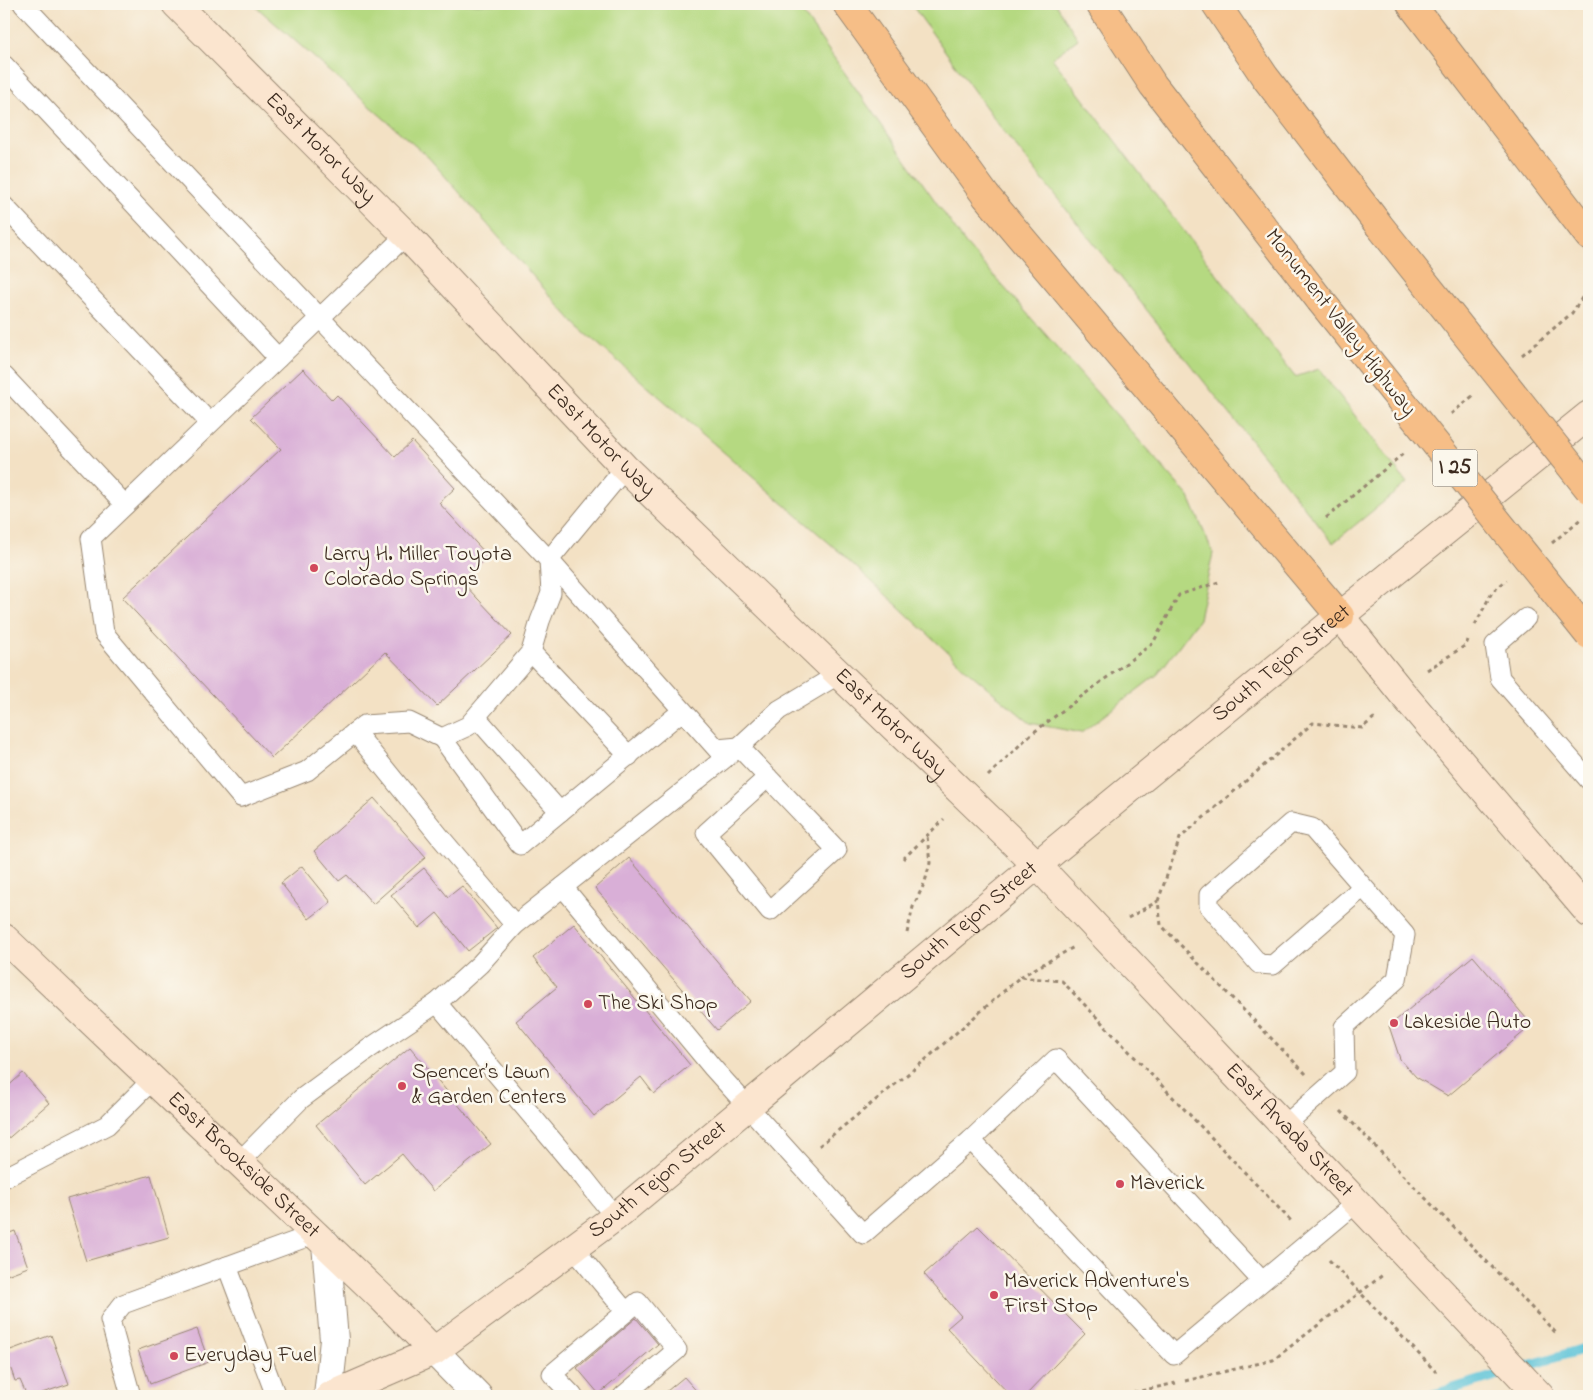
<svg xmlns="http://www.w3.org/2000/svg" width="1593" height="1400" viewBox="0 0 1593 1400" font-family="'Indie Flower',sans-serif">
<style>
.green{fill:#b5d981;stroke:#788250}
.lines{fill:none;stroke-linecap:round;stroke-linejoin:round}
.stream{stroke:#5bc3d8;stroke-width:10}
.building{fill:#d9afd7}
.lane-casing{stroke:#978671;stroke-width:21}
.street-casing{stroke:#978671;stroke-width:30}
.secondary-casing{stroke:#978671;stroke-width:30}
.highway-casing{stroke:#978671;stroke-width:30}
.path{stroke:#978671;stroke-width:3;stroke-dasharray:4 4;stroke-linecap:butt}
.lane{stroke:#fff;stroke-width:19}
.street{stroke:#fff;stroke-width:28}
.secondary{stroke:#fbe5cf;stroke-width:28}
.highway{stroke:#f6be87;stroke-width:28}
.highway-bridge-casing{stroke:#978671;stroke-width:30;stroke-linecap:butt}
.highway-bridge{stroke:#f6be87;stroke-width:28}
.poi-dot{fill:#d1495b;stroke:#fbf7ec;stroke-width:2}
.labels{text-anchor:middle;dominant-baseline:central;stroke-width:5;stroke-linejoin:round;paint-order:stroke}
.shield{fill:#fbf7ec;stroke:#75685c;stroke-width:1}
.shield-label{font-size:21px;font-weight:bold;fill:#3b2a1e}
.street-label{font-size:22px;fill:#3b2a1e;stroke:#fbf7ec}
.poi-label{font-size:22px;fill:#3b2a1e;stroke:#fbf7ec;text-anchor:start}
</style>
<rect width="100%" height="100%" fill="#fbf7ec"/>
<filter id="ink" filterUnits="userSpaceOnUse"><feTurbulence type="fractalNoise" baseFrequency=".02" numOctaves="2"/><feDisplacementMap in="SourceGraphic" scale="10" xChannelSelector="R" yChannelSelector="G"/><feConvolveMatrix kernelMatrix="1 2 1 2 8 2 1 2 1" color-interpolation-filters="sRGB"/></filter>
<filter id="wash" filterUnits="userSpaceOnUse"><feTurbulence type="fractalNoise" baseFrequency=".0096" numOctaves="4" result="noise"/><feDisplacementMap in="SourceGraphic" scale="20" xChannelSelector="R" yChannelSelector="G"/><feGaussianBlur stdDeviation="1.12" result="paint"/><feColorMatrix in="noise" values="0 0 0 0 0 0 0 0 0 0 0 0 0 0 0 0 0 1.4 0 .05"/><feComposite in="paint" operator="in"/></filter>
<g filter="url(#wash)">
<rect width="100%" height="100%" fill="#f3e1c4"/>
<g class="green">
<path d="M253 4H796L965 243 1189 497 1213 553 1199 619 1158 674 1081 733 1030 723 970 673 842 554 576 325 429 158Z"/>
<path d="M911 4H1056L1078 39 1052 58 1295 377 1319 369 1407 483 1333 543 998 124Z"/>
</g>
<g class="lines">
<path class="stream" d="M1429 1396 1589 1347"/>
</g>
<g id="blocks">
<g class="building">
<path d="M303 369 332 400 337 395 395 457 412 441 455 488 439 503 488 556 461 581 512 635 437 706 385 652 272 758 122 598 281 449 251 418Z"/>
<path d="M374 798 426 857 373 904 347 875 339 881 314 851Z"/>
<path d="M629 858 751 1001 717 1030 595 888Z"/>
<path d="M302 866 331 902 309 919 281 883Z"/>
<path d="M424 868 448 897 462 886 497 928 468 951 437 913 419 928 391 895Z"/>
<path d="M574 924 690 1065 654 1094 641 1077 594 1116 516 1021 557 987 533 958Z"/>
<path d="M1473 956 1532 1025 1448 1096 1416 1077 1400 1059 1389 1026Z"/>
<path d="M410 1047 491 1144 433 1191 402 1154 365 1185 316 1125Z"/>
<path d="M23 1073 49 1103 4 1142V1090Z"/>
<path d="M151 1175 169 1237 86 1261 67 1199Z"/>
<path d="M978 1226 1085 1334 1025 1396H1011L947 1328 961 1316 924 1274Z"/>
<path d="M15 1231 28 1267 4 1276V1235Z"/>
<path d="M636 1318 658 1344 599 1394 577 1368Z"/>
<path d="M197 1329 209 1362 150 1384 138 1350Z"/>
<path d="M51 1335 69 1384 33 1396H27L20 1380 15 1381 5 1352Z"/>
<path d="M684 1377 701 1396H661Z"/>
</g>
</g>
</g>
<g filter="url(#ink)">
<use href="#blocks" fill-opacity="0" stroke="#978671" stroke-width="1"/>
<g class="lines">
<g class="lane-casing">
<g id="lane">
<path d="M23 4 549 560 717 749 739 747 515 925 480 964 437 1003 370 1048 301 1099 239 1162"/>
<path d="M4 65 278 358"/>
<path d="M4 206 210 423"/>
<path d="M406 235 91 538 104 633 241 797 307 771 364 725 409 722 442 738 468 726 531 652 540 621 551 593 549 560 625 468"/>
<path d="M4 376 125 505"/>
<path d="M1526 618 1495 645 1500 678 1589 780"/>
<path d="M531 652 629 756"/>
<path d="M476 717 560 812"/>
<path d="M355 732 441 838 515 925"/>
<path d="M442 738 520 845 682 711"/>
<path d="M768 777 706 833 770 911 837 850 739 747 779 710 839 674"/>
<path d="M563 887 713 1068 863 1234 971 1140 1174 1355 1356 1203"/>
<path d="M437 1003 584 1178 615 1217"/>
<path d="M1284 1126 1345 1072 1344 1027 1397 979 1405 935 1312 828 1291 823 1209 895V906L1259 964 1273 965 1363 887"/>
<path d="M971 1140 1056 1059 1262 1281"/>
<path d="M4 1178 107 1125 153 1079"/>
<path d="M573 1248 626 1312 638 1302 677 1350 623 1396"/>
<path d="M227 1266 276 1396"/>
<path d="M131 1396 110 1320 123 1304 315 1234"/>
<path d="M573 1396 552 1374 626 1312"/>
</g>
</g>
<g class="street-casing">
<g id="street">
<path d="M326 1244 334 1340 328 1396"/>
<path d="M434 1351 478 1396"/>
</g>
</g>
<g class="secondary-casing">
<g id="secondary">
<path id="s1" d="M176 4 406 235 625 468 1037 865 1540 1396"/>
<path d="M1340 616 1402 693 1589 913"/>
<path id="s2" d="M4 938 382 1298 434 1351"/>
<path id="s3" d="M330 1396 434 1351 615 1217 1037 865 1340 616 1589 415"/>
</g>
</g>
<g class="highway-casing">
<g id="highway">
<path d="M847 4 986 196 1340 616"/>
<path d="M1100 4 1153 85 1320 300"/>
<path d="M1216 4 1265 77 1378 224"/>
<path d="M1411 4 1589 236"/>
</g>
</g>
<g class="path">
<path d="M1522 355 1572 313 1589 287"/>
<path d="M1451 414 1475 394"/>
<path d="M1326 518 1404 453"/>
<path d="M1552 543 1582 518"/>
<path d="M1475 625 1492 592 1507 580"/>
<path d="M1427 670 1466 645 1468 640"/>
<path d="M988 776 1030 735 1153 643 1179 595 1219 582"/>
<path d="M903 859 944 819"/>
<path d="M1128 918 1158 901"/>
<path d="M907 933 913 907 925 882 930 863 927 836"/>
<path d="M1020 977 1074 947"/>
<path d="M1306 1074 1161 925 1158 901 1180 838 1313 723 1362 728 1375 717"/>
<path d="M1341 1111 1558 1335"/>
<path d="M819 1146 924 1061 1020 977 1062 981 1293 1223"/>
<path d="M1329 1260 1436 1372"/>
<path d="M1185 1381 1273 1360 1384 1274"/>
<path d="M1118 1396 1176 1383"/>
</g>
<use href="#lane" class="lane"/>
<use href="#street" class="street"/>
<use href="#secondary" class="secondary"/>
<use href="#highway" class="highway"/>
<g class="highway-bridge-casing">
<g id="highway-bridge">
<path d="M1378 224 1589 489"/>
<path d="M1320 300 1589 635"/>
</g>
</g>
<use href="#highway-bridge" class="highway-bridge"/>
</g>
</g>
<g class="poi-dot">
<circle cx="314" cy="568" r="5"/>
<circle cx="588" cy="1004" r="5"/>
<circle cx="1394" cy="1023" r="5"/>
<circle cx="402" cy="1086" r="5"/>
<circle cx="1120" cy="1184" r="5"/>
<circle cx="994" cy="1295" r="5"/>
<circle cx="174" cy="1356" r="5"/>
</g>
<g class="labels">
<rect class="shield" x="1432.5" y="449.5" width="45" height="37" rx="4"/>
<g class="shield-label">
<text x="1455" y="468">I 25</text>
</g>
<g class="street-label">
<text stroke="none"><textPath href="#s1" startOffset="204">East Motor Way</textPath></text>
<text transform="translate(1340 323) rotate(52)">Monument Valley Highway</text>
<text stroke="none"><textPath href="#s1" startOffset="609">East Motor Way</textPath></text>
<text stroke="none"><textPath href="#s3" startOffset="1205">South Tejon Street</textPath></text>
<text stroke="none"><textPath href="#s1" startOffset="1014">East Motor Way</textPath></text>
<text stroke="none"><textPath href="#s3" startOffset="800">South Tejon Street</textPath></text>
<text stroke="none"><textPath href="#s1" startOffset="1584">East Arvada Street</textPath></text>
<text stroke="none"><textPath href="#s2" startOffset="330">East Brookside Street</textPath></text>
<text stroke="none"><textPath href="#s3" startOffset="395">South Tejon Street</textPath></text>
</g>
<g class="poi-label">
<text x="324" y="555">Larry H. Miller Toyota<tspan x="324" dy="25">Colorado Springs</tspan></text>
<text x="598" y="1004">The Ski Shop</text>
<text x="1404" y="1023">Lakeside Auto</text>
<text x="412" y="1073">Spencer’s Lawn<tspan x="412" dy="25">&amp; Garden Centers</tspan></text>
<text x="1130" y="1184">Maverick</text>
<text x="1004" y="1282">Maverick Adventure's<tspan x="1004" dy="25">First Stop</tspan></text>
<text x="184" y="1356">Everyday Fuel</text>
</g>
</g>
<rect width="1593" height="1400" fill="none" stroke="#fbf7ec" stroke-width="20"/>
</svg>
